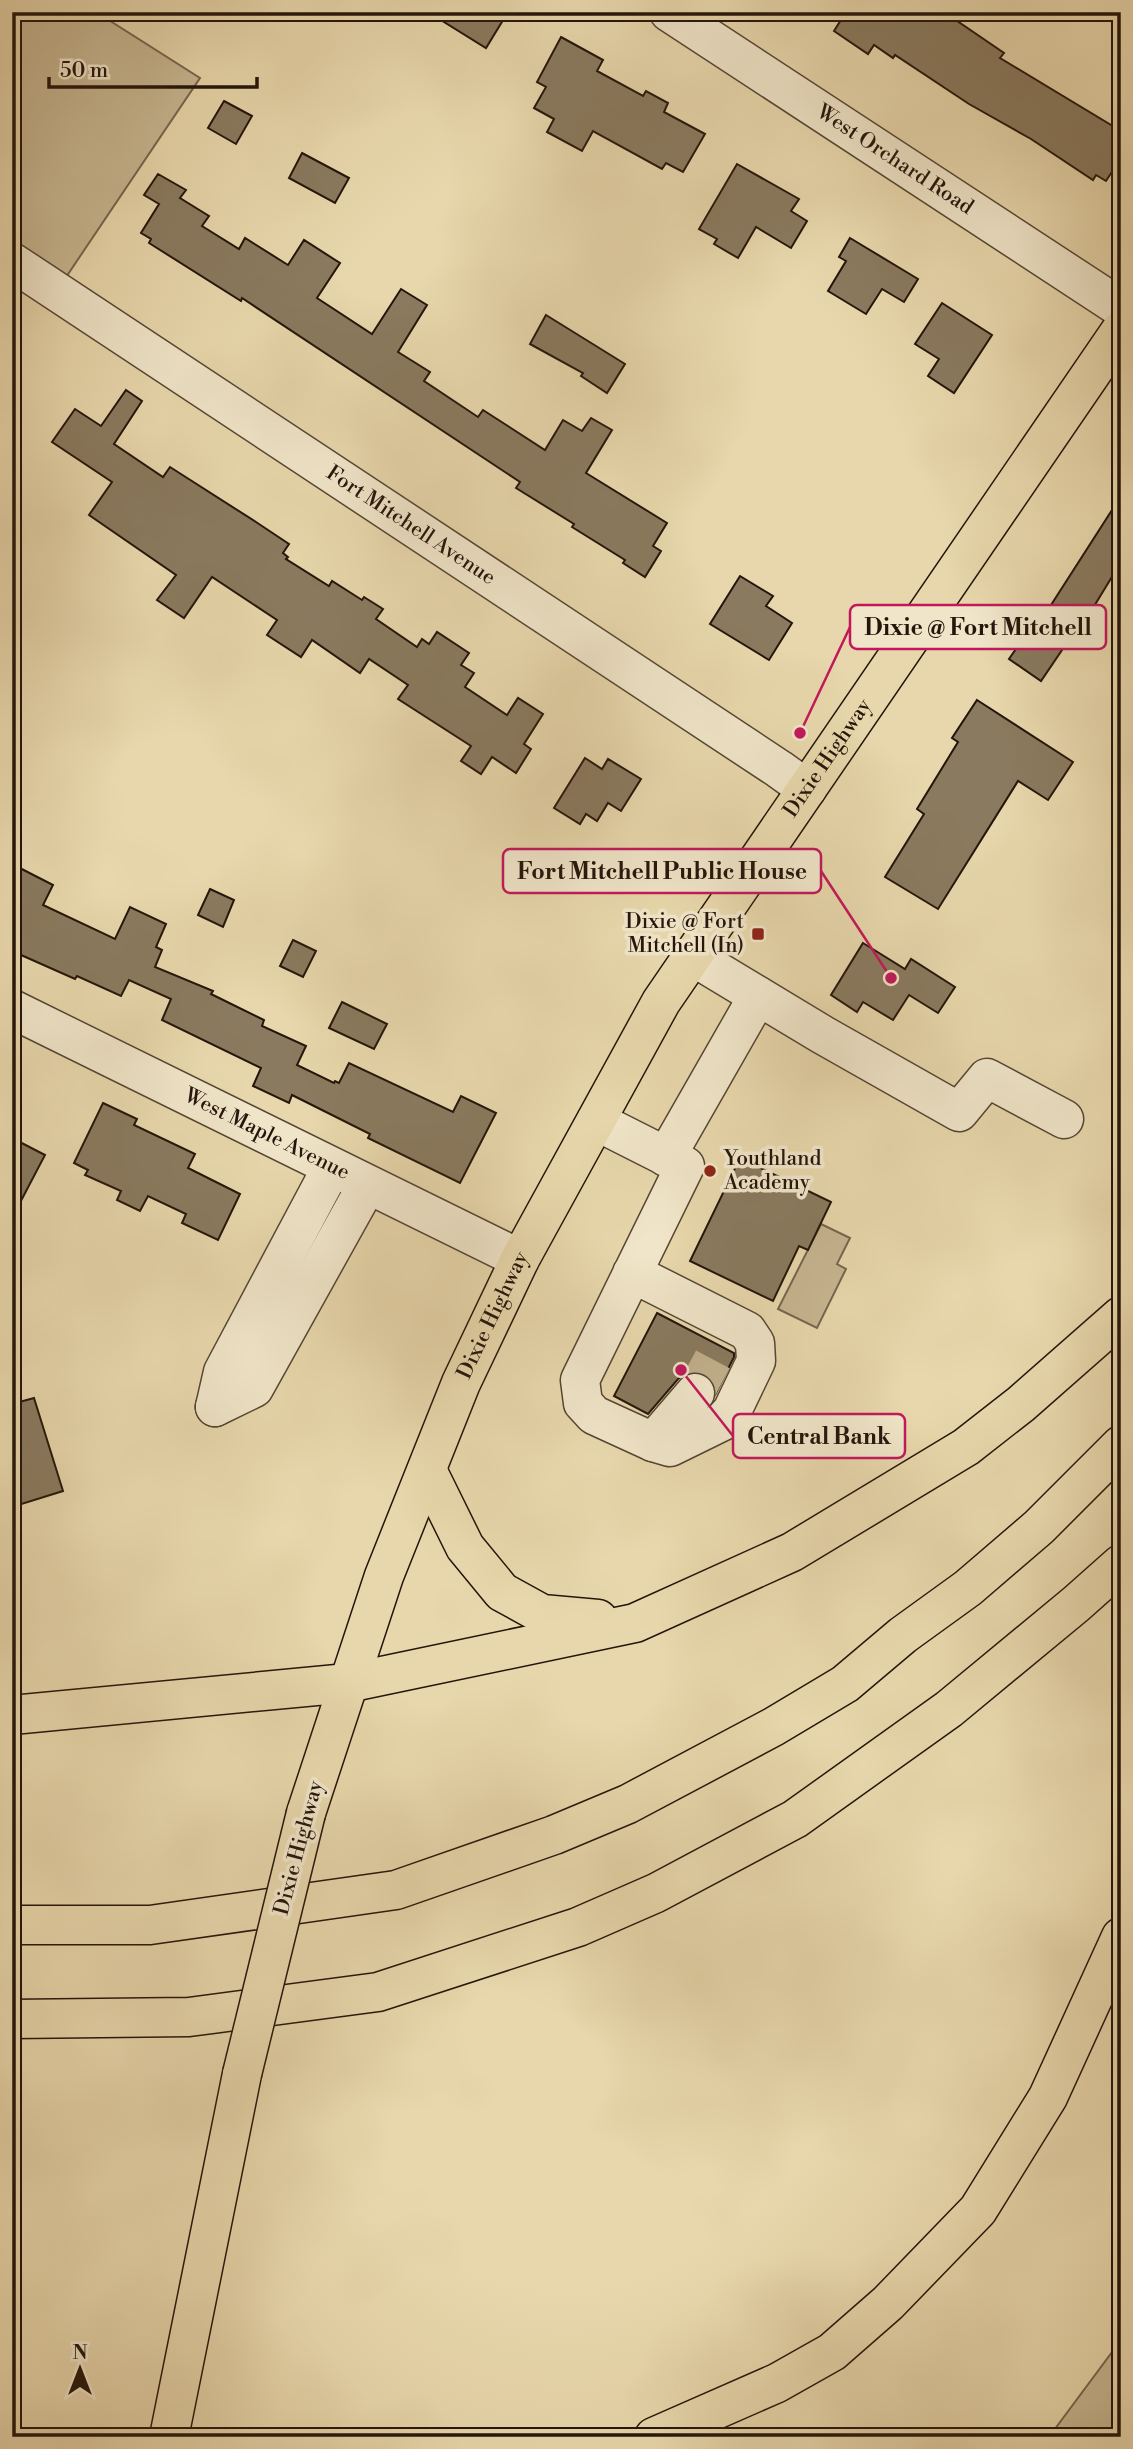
<svg xmlns="http://www.w3.org/2000/svg" width="1133" height="2449" viewBox="0 0 1133 2449" font-family="'Libre Bodoni',serif">
<style>
.green{fill:#c7b691;stroke:#76664e;stroke-width:2}
.building{fill:#8a7a5f;stroke:#24150b;stroke-width:2}
.lines{fill:none;stroke-linecap:round;stroke-linejoin:round}
.minor-tunnel{stroke:#c1b08c;stroke-width:38;stroke-dasharray:38 19;stroke-linecap:butt}
.minor-casing{stroke:#554633;stroke-width:41}
.major-casing{stroke:#24150b;stroke-width:41}
.highway-casing{stroke:#24150b;stroke-width:41}
.minor{stroke:#f0e5c9;stroke-width:38}
.major{stroke:#e8d7ac;stroke-width:38}
.highway{stroke:#e8d7ac;stroke-width:38}
.major-bridge-casing{stroke:#24150b;stroke-width:41;stroke-linecap:butt}
.major-bridge{stroke:#e8d7ac;stroke-width:38}
.poi-dot{fill:#8f2418;stroke:#f0e5c9;stroke-width:2.5}
.labels{text-anchor:middle;dominant-baseline:central;stroke-width:7;stroke-linejoin:round;paint-order:stroke}
.street-label{font-size:21px;fill:#24150b;stroke:#f0e5c9}
.poi-label{font-size:21px;fill:#24150b;stroke:#f0e5c9;text-anchor:end}
.leader{fill:none;stroke:#c2185b;stroke-width:2.5}
.callout-dot{fill:#c2185b;stroke:#f0e5c9;stroke-width:2.5}
.callout{fill:#f0e5c9;stroke:#c2185b;stroke-width:2.5}
.callout-label{font-size:23px;text-anchor:middle;font-weight:bold;fill:#24150b}
</style>
<rect width="100%" height="100%" fill="#e8d7ac"/>
<filter id="stains"><feTurbulence type="fractalNoise" baseFrequency=".00286" numOctaves="4"/><feColorMatrix values="0 0 0 0 .2 0 0 0 0 .09 0 0 0 0 .02 0 0 0 .5 -.17"/></filter>
<radialGradient id="worn" r=".72"><stop offset=".6" stop-color="#630" stop-opacity="0"/><stop offset="1" stop-color="#630" stop-opacity=".3"/></radialGradient>
<g class="green">
<path d="M12 12H96L200 78 56 292 12 262Z"/>
<path d="M821 1224 850 1238 837 1264 846 1269 817 1328 778 1309Z"/>
<path d="M1121 2340V2437H1049Z"/>
</g>
<g class="building">
<path d="M428 12H508L486 48Z"/>
<path d="M846 12H944L1004 53 1000 58 1121 131V158L1106 181 1096 175 1093 180 1031 139 969 104 895 55 893 58 874 45 868 54 834 31Z"/>
<path d="M561 37 603 60 597 71 643 96 646 91 668 103 664 112 705 134 683 172 666 163 662 169 593 131 582 151 547 132 554 119 534 108 546 87 537 82Z"/>
<path d="M224 101 252 116 236 144 208 128Z"/>
<path d="M302 153 349 178 335 203 289 178Z"/>
<path d="M737 164 799 199 791 211 807 221 791 248 756 227 738 258 714 244 717 239 699 229Z"/>
<path d="M158 174 186 190 180 198 209 216 202 226 239 249 245 238 288 265 304 240 340 263 317 298 372 334 401 289 427 305 398 352 430 372 424 381 478 417 483 410 545 450 563 420 582 431 591 418 612 430 586 473 667 523 653 546 661 551 645 577 623 563 625 560 572 527 574 524 516 488 520 482 242 298 241 301 149 243 151 239 141 233 159 204 144 195Z"/>
<path d="M850 238 918 279 904 302 882 289 866 314 828 291 846 261 839 257Z"/>
<path d="M942 303 992 335 954 393 928 376 939 359 915 344Z"/>
<path d="M546 315 625 364 607 393 581 376 583 373 530 344Z"/>
<path d="M126 390 142 401 114 444 163 477 170 467 256 522 289 544 283 553 288 557 286 559 329 586 332 581 362 600 364 597 383 609 376 619 417 647 422 639 429 644 437 632 469 653 461 665 474 673 465 687 507 715 518 698 543 714 524 744 531 749 516 773 492 757 481 774 461 761 471 746 398 699 408 685 369 659 360 673 312 640 301 657 267 635 277 620 212 577 184 618 157 600 176 575 89 515 112 482 52 442 75 409 101 426Z"/>
<path d="M1121 496V562L1082 626 1079 625 1041 681 1009 659 1029 630 1033 633Z"/>
<path d="M740 576 773 596 766 606 792 623 769 660 710 624Z"/>
<path d="M977 700 1073 762 1048 800 1018 781 938 909 885 877 924 814 917 809 958 742 952 738Z"/>
<path d="M585 758 602 769 608 759 641 779 621 811 608 803 597 821 586 814 580 824 554 808Z"/>
<path d="M12 864 53 885 43 905 115 939 130 907 166 924 156 947 162 950 155 967 213 991 211 994 264 1020 262 1026 306 1046 297 1065 334 1083 335 1081 339 1083 349 1063 453 1112 461 1096 496 1113 460 1183 368 1138 370 1134 292 1095 289 1103 253 1086 261 1068 162 1020 171 999 129 980 121 996 77 976 75 979 12 951Z"/>
<path d="M210 889 234 900 223 927 198 915Z"/>
<path d="M293 940 316 951 303 977 280 966Z"/>
<path d="M863 943 905 969 911 959 955 987 938 1013 909 995 893 1020 863 1002 857 1012 831 995Z"/>
<path d="M342 1002 387 1024 374 1049 329 1028Z"/>
<path d="M103 1103 137 1119 134 1125 195 1154 188 1168 240 1194 218 1240 182 1223 186 1214 148 1196 140 1211 117 1200 121 1191 85 1175 88 1170 74 1163Z"/>
<path d="M12 1138 45 1155 12 1218Z"/>
<path d="M740 1158 831 1202 808 1250 799 1246 773 1301 690 1261Z"/>
<path d="M657 1313 734 1353V1357L716 1393 715 1385 709 1376 698 1371 688 1372 678 1379 648 1414 614 1396Z"/>
<path d="M34 1398 63 1491 12 1507V1404Z"/>
</g>
<g class="lines">
<path class="minor-tunnel" d="M695 1393 720 1346"/>
<g class="minor-casing">
<g id="minor">
<path id="s1" d="M669 12 1121 308"/>
<path id="s2" d="M12 262 779 769 807 789"/>
<path d="M692 956 823 1035 959 1112 987 1078 1064 1119"/>
<path id="s3" d="M12 1009 520 1259"/>
<path d="M596 1121 685 1166 580 1380 583 1403 594 1415 653 1442 670 1447 723 1421 732 1411 756 1361 755 1343 747 1331 632 1273"/>
<path d="M666 1157 758 996"/>
<path d="M215 1407 254 1388 367 1185"/>
<path d="M215 1407 223 1372 332 1167"/>
<path d="M653 1442 695 1393"/>
</g>
</g>
<g class="major-casing">
<g id="major">
<path id="s4" d="M306 1813 384 1576 461 1383 520 1259 661 1002 1121 330"/>
<path d="M169 2437 242 2074"/>
</g>
</g>
<g class="highway-casing">
<g id="highway">
<path d="M427 1470 465 1547 502 1592 542 1614 598 1619"/>
<path d="M12 1715 348 1683 635 1623 792 1552 966 1447 1021 1404 1121 1316"/>
<path d="M12 1925H150L396 1890 554 1835 628 1804 773 1727 845 1684 903 1635 968 1588 1039 1527 1121 1445"/>
<path d="M12 2019 189 2017 378 1992 578 1927 656 1893 795 1819 949 1709 1076 1604 1121 1564"/>
<path d="M654 2437 777 2383 832 2352 888 2303 978 2210 1048 2097 1121 1937"/>
</g>
</g>
<use href="#minor" class="minor"/>
<use href="#major" class="major"/>
<use href="#highway" class="highway"/>
<g class="major-bridge-casing">
<path id="major-bridge" d="M242 2074 306 1813"/>
</g>
<use href="#major-bridge" class="major-bridge"/>
</g>
<g class="poi-dot">
<rect x="751" y="927" width="14" height="14" rx="3.5"/>
<circle cx="710" cy="1171" r="7"/>
</g>
<g class="labels">
<g class="street-label">
<text stroke="none"><textPath href="#s1" startOffset="270">West Orchard Road</textPath></text>
<text stroke="none"><textPath href="#s2" startOffset="478">Fort Mitchell Avenue</textPath></text>
<text stroke="none"><textPath href="#s4" startOffset="1183">Dixie Highway</textPath></text>
<text stroke="none"><textPath href="#s3" startOffset="284">West Maple Avenue</textPath></text>
<text stroke="none"><textPath href="#s4" startOffset="532">Dixie Highway</textPath></text>
<text transform="translate(299 1848) rotate(-75)">Dixie Highway</text>
</g>
<g class="poi-label">
<text x="744" y="922">Dixie @ Fort<tspan x="744" dy="24">Mitchell (In)</tspan></text>
<text x="724" y="1159" text-anchor="start">Youthland<tspan x="724" dy="24">Academy</tspan></text>
</g>
</g>
<path class="leader" d="M800 733L850 627M891 978L821 871M681 1370L733 1436"/>
<g class="callout-dot">
<circle cx="800" cy="733" r="7"/>
<circle cx="891" cy="978" r="7"/>
<circle cx="681" cy="1370" r="7"/>
</g>
<g class="callout">
<rect x="850" y="605" width="256" height="44" rx="7"/>
<rect x="503" y="849" width="318" height="44" rx="7"/>
<rect x="733" y="1414" width="172" height="44" rx="7"/>
</g>
<g class="callout-label">
<text x="978" y="635">Dixie @ Fort Mitchell</text>
<text x="662" y="879">Fort Mitchell Public House</text>
<text x="819" y="1444">Central Bank</text>
</g>
<rect width="1133" height="2449" fill="none" stroke="#e8d7ac" stroke-width="42"/>
<rect x="14" y="14" width="1105" height="2421" fill="none" stroke="#24150b" stroke-width="3.5"/>
<rect x="21" y="21" width="1091" height="2407" fill="none" stroke="#24150b" stroke-width="2"/>
<g transform="translate(80 2369)" stroke="#f0e5c9" stroke-width="5" paint-order="stroke">
<path d="M0-5L12 26L0 18L-12 26Z" fill="#24150b"/>
<text y="-10" font-size="19" font-weight="bold" text-anchor="middle" fill="#24150b">N</text>
</g>
<path d="M49 77v10h208v-10" fill="none" stroke="#24150b" stroke-width="3.5"/>
<text x="60" y="77" font-size="21" fill="#24150b" stroke="#f0e5c9" stroke-width="5" paint-order="stroke">50 m</text>
<rect width="100%" height="100%" filter="url(#stains)"/>
<rect width="100%" height="100%" fill="url(#worn)"/>
</svg>
